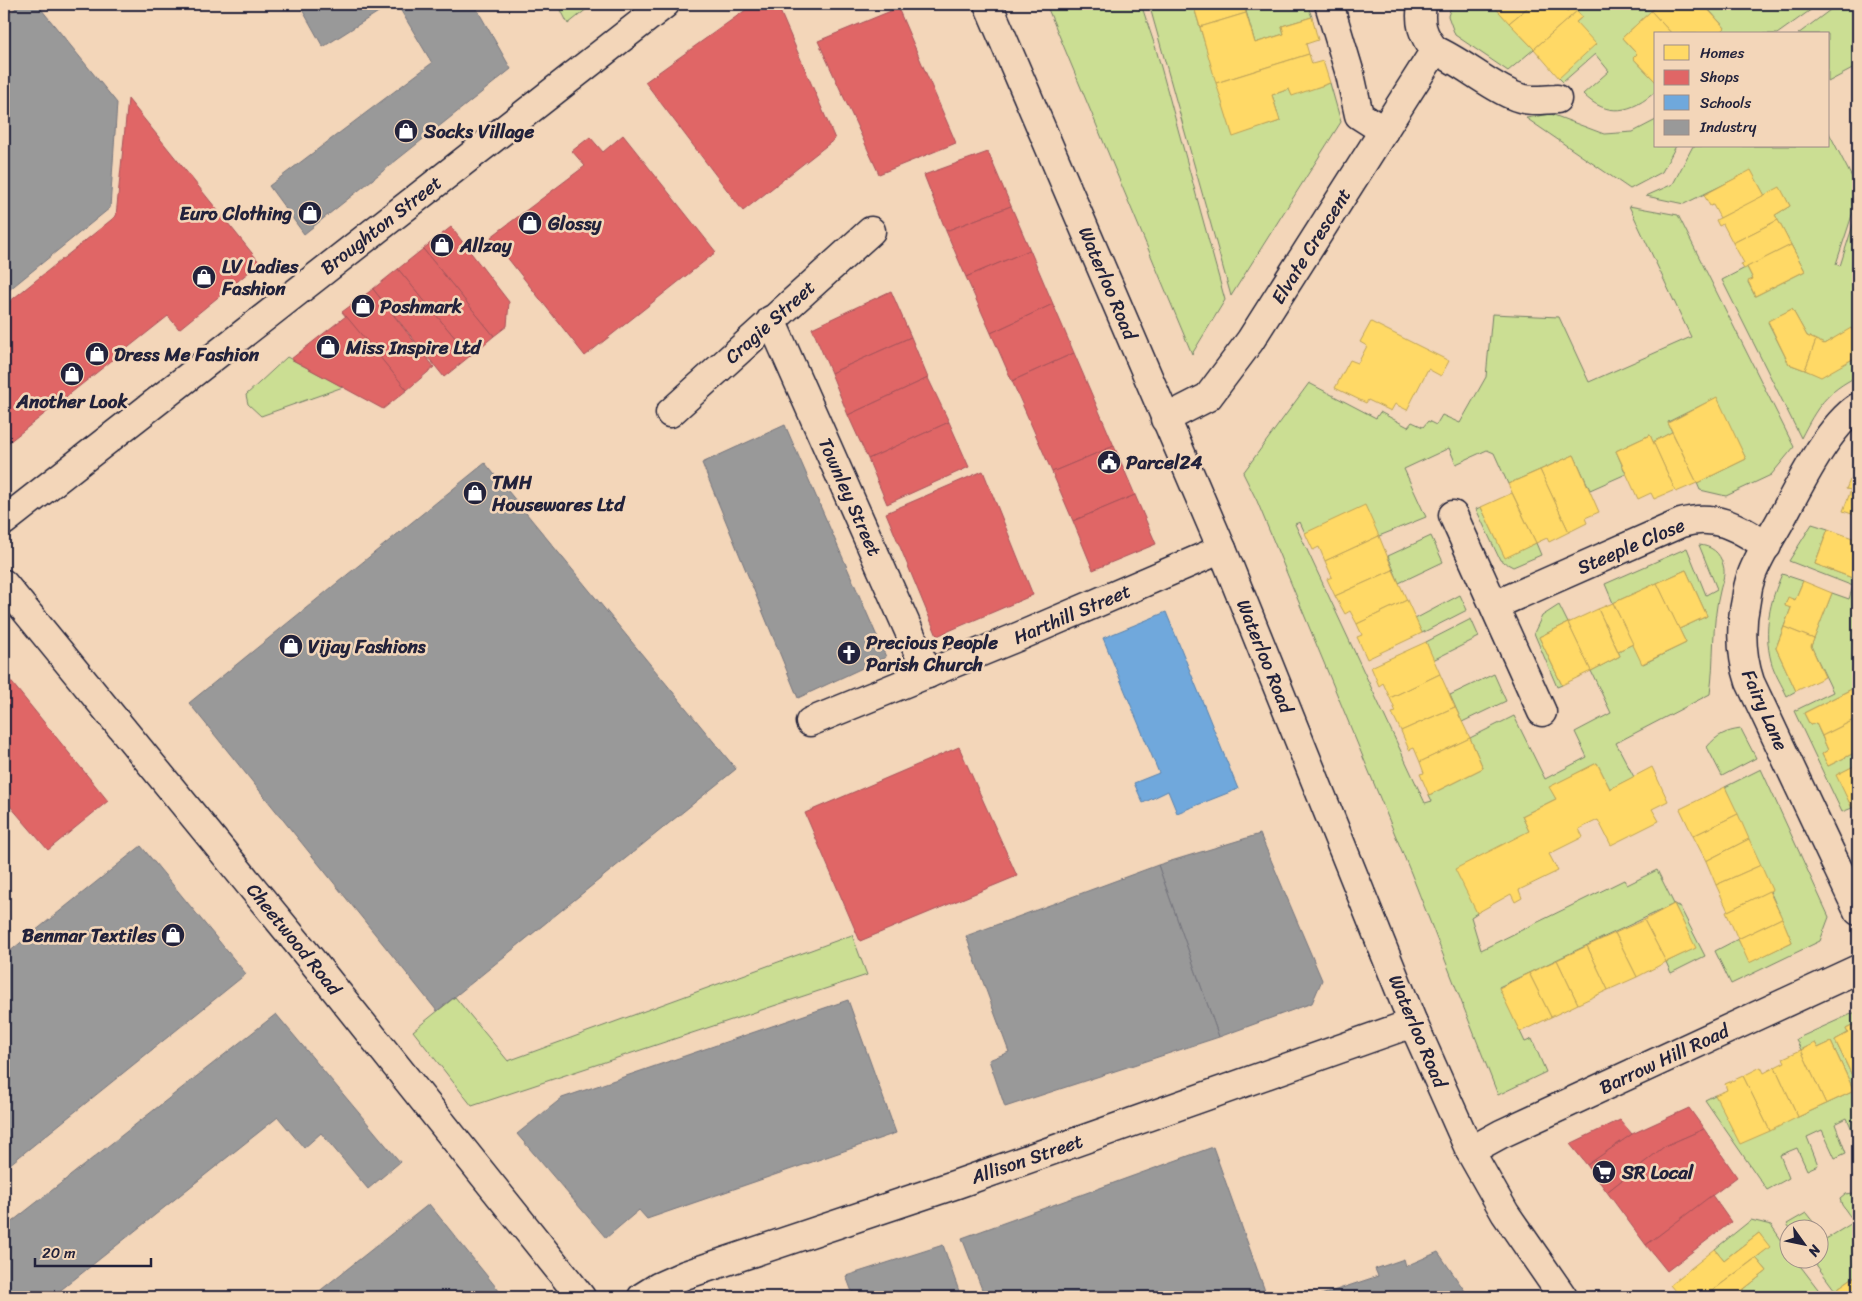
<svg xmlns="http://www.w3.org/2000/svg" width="1862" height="1301" viewBox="0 0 1862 1301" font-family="Sriracha,sans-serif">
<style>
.green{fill:#cbde93;stroke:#768067}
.homes{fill:#ffd966;stroke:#bda259}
.shops{fill:#e06666;stroke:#a75259}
.schools{fill:#6fa8dc;stroke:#5880ac}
.industry{fill:#999;stroke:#75757d}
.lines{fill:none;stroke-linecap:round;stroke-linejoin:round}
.minor-casing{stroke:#22223b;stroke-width:31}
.secondary-casing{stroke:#22223b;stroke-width:31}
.minor{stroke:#f3d6b9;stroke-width:28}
.secondary{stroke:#f3d6b9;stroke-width:28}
.labels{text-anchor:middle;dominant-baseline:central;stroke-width:5;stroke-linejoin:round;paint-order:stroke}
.poi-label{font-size:19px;font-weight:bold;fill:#22223b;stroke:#f3d6b9;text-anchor:start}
.street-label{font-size:19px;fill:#22223b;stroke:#f3d6b9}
</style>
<rect width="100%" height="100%" fill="#f3d6b9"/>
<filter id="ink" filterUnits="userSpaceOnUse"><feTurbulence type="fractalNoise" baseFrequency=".02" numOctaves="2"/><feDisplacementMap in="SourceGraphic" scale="10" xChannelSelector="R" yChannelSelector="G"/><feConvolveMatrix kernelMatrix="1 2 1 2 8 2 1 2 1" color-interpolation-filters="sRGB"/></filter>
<g filter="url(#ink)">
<g class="green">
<path d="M558 4H593L568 24Z"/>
<path d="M1046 4H1141L1156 49 1225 300 1192 354Z"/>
<path d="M1149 4H1193L1233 136 1280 121 1272 95 1289 89 1292 95 1330 83 1341 122 1231 296Z"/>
<path d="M1244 4H1307L1312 17 1282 26 1284 34 1255 43Z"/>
<path d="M1452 4H1492L1534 49 1508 71 1455 35 1448 16Z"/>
<path d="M1561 4H1659L1622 38 1637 54 1633 58 1656 82V91C1632 113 1607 118 1583 94L1609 71 1595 54 1563 82 1559 78 1576 22 1582 17 1573 7 1567 11Z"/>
<path d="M1716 4H1819L1777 34H1719L1725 28 1709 10Z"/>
<path d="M1838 4H1858V66L1828 82V34H1798Z"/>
<path d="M1551 114 1604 134 1633 132 1656 120V146H1676L1662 172 1630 189 1526 118Z"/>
<path d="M1828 131 1858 189V197L1836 264 1840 266 1858 209V325L1824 344 1807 336 1792 309 1768 322 1789 364 1821 376 1858 356V376C1826 392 1817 407 1801 438L1722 280 1747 267 1753 279 1748 282 1755 296 1805 271 1775 215 1790 206 1780 188 1765 196 1751 171 1684 204 1646 196 1673 184 1693 146H1828Z"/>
<path d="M1629 206 1678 215 1794 447 1771 475 1726 496 1700 490 1697 483 1746 459 1716 398 1668 422 1672 432 1653 442 1650 435 1616 451 1626 474 1590 490 1574 455 1508 484 1494 453 1487 450 1456 464 1449 448 1404 469 1426 517 1379 536 1305 533 1300 522 1295 524 1425 803 1432 801 1429 795 1483 768 1470 738 1514 716 1545 779 1587 757 1575 732 1611 713 1591 671 1620 656 1618 651 1633 644 1643 664 1686 643 1679 629 1707 616 1686 570 1613 603 1605 584 1687 548 1706 595 1717 589 1699 545C1711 546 1720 552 1723 565 1726 574 1722 582 1720 591 1711 627 1715 659 1710 694L1616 743 1634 777 1610 789 1597 763 1550 787 1556 799 1522 816 1529 831 1477 913 1471 917 1481 950 1624 880 1627 885 1657 870 1674 904 1680 907 1705 956 1671 973 1666 962 1695 948 1674 904 1499 987 1525 1042 1532 1039 1546 1072 1498 1095 1411 873 1257 501 1243 473 1309 383 1376 418 1380 412 1408 427 1412 422 1423 427 1428 421 1436 425 1442 415 1460 423 1486 377 1492 314 1559 317 1589 382 1691 337Z"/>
<path d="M287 357 343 387 261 416 248 404 246 395Z"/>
<path d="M1481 507 1505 557 1536 543 1541 555 1513 567 1500 560 1476 509Z"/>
<path d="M1812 524 1828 529 1815 564 1858 580V696L1854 688 1804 713 1810 725 1816 723 1828 750 1822 754 1828 766 1858 751V764L1837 775 1852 808 1842 812 1794 711 1833 692 1811 646 1832 593 1849 599 1853 586 1789 561Z"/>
<path d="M1431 536 1443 562 1399 583 1388 556Z"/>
<path d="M1782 574 1803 581 1795 600 1788 598 1785 605 1791 608 1776 648 1796 691 1787 696C1782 685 1774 673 1771 661 1763 630 1770 601 1782 574Z"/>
<path d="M1460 595 1467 610 1422 633 1415 619Z"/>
<path d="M1559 605 1568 623 1539 637 1562 685 1557 687 1534 633 1542 616Z"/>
<path d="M1471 619 1479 637 1433 660 1426 642Z"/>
<path d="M1494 674 1506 701 1462 722 1450 695Z"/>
<path d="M1741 729 1756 758 1722 776 1707 747C1717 735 1726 731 1741 729Z"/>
<path d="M1761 769 1829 917 1820 941 1731 984 1715 951 1738 939 1750 962 1792 942 1725 787Z"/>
<path d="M852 935 867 975 472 1106 413 1031 455 997 508 1061Z"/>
<path d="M1858 1011V1023L1846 1029 1848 1033 1835 1040 1858 1088V1144L1847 1118 1835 1124 1846 1153 1835 1158 1822 1130 1807 1137 1818 1165 1807 1170 1797 1148 1780 1155 1789 1178 1767 1190 1705 1100 1715 1095 1798 1117 1854 1091 1831 1042 1818 1048 1815 1043 1801 1050 1796 1039Z"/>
<path d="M1853 1193 1858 1200V1274L1838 1288 1844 1297H1840L1812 1259 1820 1258V1231L1826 1239 1854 1222 1842 1205 1840 1199 1846 1194Z"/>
<path d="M1806 1213 1818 1228H1790L1787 1224Z"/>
<path d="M1751 1220 1771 1225 1789 1251 1790 1258 1795 1259 1824 1297H1776L1774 1295 1770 1297H1744L1740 1292 1767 1271 1756 1258 1769 1247 1759 1233 1724 1260 1715 1249Z"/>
</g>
<g class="homes">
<path d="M1193 4H1244L1246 13 1200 27Z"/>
<path d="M1492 4H1532L1509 23Z"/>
<path d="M1532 4H1561L1567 11 1573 7 1577 11 1534 49 1509 23Z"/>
<path d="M1659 4H1703L1725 28 1719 34H1672L1651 11Z"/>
<path d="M1577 11 1582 17 1576 22 1596 44 1559 78 1534 49Z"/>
<path d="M1651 11 1672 34H1656V82L1633 58 1637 54 1622 38Z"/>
<path d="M1246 13 1255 43 1284 34 1282 26 1312 17 1318 40 1306 44 1309 54 1216 83 1200 27Z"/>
<path d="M1309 54 1312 64 1323 61 1330 83 1292 96 1289 89 1272 95 1280 121 1233 137 1216 83Z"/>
<path d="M1751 170 1765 196 1720 218 1713 205 1710 206 1704 195Z"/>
<path d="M1780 187 1790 206 1775 215 1778 220 1733 243 1723 224 1719 226 1716 220Z"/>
<path d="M1778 220 1791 245 1744 269 1741 264 1744 263 1733 243Z"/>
<path d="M1791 245 1805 271 1755 296 1748 281 1753 279 1747 267Z"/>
<path d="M1792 309 1807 336 1816 340 1805 370 1789 364 1768 321Z"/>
<path d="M1371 322 1449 361 1441 376 1428 369 1407 410 1395 404 1391 411 1368 400 1366 403 1335 388 1350 360 1358 363 1367 346 1360 342Z"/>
<path d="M1851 328 1858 340V356L1821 377 1805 370 1816 340 1824 344Z"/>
<path d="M1717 397 1746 459 1697 483 1668 423Z"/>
<path d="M1672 432 1697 483 1676 492 1653 442Z"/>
<path d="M1650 435 1675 490 1654 499 1651 493 1638 499 1616 451Z"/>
<path d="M1574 455 1599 512 1585 518 1587 523 1569 532 1540 470Z"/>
<path d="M1540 470 1569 532 1549 542 1547 538 1536 543 1508 484Z"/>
<path d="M1858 471V516L1843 511 1851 490 1846 489 1850 480 1854 481Z"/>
<path d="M1512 493 1536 543 1505 558 1481 507Z"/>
<path d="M1365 505 1379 536 1325 561 1319 547 1313 550 1305 533Z"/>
<path d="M1828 529 1858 540V580L1815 564Z"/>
<path d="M1379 536 1393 570 1335 596 1327 579 1332 577 1325 561Z"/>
<path d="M1393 570 1407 600 1357 624 1350 611 1345 614 1335 596Z"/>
<path d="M1686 570 1707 616 1679 629 1657 583Z"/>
<path d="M1803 581 1832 593 1814 639 1784 627 1791 608 1785 606 1788 597 1795 600Z"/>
<path d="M1657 583 1686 643 1642 664 1613 603Z"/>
<path d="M1407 600 1422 633 1367 659 1357 637 1362 635 1357 624Z"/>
<path d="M1613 603 1633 644 1618 651 1598 609Z"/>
<path d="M1598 609 1620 656 1591 671 1568 623Z"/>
<path d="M1568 623 1591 671 1562 685 1539 637Z"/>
<path d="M1784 627 1814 639 1811 646 1825 677 1796 691 1776 648Z"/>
<path d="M1426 642 1440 674 1390 698 1383 683 1379 686 1371 667Z"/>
<path d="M1440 674 1455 707 1401 731 1392 713 1396 712 1390 698Z"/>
<path d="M1854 688 1858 696V718L1822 736 1816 723 1810 725 1804 713Z"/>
<path d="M1455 707 1470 738 1420 762 1414 748 1409 750 1401 731Z"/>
<path d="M1858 718V751L1828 766 1822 754 1828 750 1822 736Z"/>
<path d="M1470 738 1483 768 1429 795 1420 774 1424 773 1420 762Z"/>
<path d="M1597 763 1610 789 1652 767 1668 801 1652 809 1659 821 1611 845 1598 820 1579 829 1583 837 1549 854 1558 871 1519 890 1522 898 1515 902 1511 894 1477 913 1455 869 1529 831 1522 816 1556 799 1549 787Z"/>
<path d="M1858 764V805L1852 808 1836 775Z"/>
<path d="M1725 787 1738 814 1693 836 1680 809Z"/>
<path d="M1738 814 1749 839 1706 861 1693 836Z"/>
<path d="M1749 839 1761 865 1716 885 1706 861Z"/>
<path d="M1761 865 1772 890 1728 911 1716 885Z"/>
<path d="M1769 891 1782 918 1738 939 1726 912Z"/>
<path d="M1674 904 1696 948 1666 962 1644 920Z"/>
<path d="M1782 918 1792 942 1749 963 1738 939Z"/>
<path d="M1644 920 1666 962 1637 977 1615 933Z"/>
<path d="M1615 933 1637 977 1608 990 1587 946Z"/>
<path d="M1587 946 1608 990 1578 1004 1557 960Z"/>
<path d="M1557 960 1578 1004 1551 1017 1529 973Z"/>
<path d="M1529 973 1551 1017 1520 1032 1499 988Z"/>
<path d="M1858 1023V1088L1835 1040 1848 1033 1846 1029Z"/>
<path d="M1831 1042 1854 1091 1826 1104 1801 1050 1815 1043 1818 1048Z"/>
<path d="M1801 1050 1826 1104 1798 1117 1775 1067 1785 1062 1783 1058Z"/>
<path d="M1761 1067 1764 1073 1775 1067 1798 1117 1770 1131 1743 1076Z"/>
<path d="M1743 1076 1770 1131 1740 1144 1715 1095 1727 1090 1725 1084Z"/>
<path d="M1759 1233 1770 1247 1704 1297H1680L1670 1285 1715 1249 1724 1260Z"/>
<path d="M1756 1258 1767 1271 1740 1292 1744 1297H1704Z"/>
<path d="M1858 1274V1297H1844L1838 1288Z"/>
</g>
<g class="shops">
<path d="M754 4H777L835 139 743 211 645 82Z"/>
<path d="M898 8 956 143 879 174 818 41Z"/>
<path d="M128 99 260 263 179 329 168 316 4 446V306L116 216Z"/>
<path d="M623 135 716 252 585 356 491 237 585 166 572 151 590 137 603 152Z"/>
<path d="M988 152 1011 206 946 231 924 175Z"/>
<path d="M1011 206 1030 250 966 277 946 231Z"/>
<path d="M451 227 509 302 507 326 494 336 423 249Z"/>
<path d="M423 249 494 336 470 356 398 269Z"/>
<path d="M1030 250 1053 304 991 333 966 277Z"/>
<path d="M398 269 470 356 444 377 373 289Z"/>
<path d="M373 289 434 367 407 390 342 312Z"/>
<path d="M891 291 911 337 831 373 812 328Z"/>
<path d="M1053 304 1074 353 1012 381 991 333Z"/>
<path d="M346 316 407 390 383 409 291 359Z"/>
<path d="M911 337 928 378 848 415 831 373Z"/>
<path d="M1074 353 1114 446 1052 472 1012 381Z"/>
<path d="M928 378 949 422 868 459 848 415Z"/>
<path d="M949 422 969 467 887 504 868 459Z"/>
<path d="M1114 446 1135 495 1073 521 1052 472Z"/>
<path d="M983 471 1033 595 937 636 886 513Z"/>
<path d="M1135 495 1156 544 1093 570 1073 521Z"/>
<path d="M4 673 108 801 48 850 4 799Z"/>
<path d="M959 747 1017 876 860 941 805 813Z"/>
<path d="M1689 1108 1704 1129 1665 1146 1607 1192 1587 1165 1632 1134Z"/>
<path d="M1620 1120 1632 1134 1587 1165 1570 1144Z"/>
<path d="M1704 1129 1737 1177 1646 1245 1607 1192 1665 1146Z"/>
<path d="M1712 1195 1731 1222 1667 1271 1646 1245Z"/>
</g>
<path class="schools" d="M1166 612 1238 789 1177 813 1168 791 1143 803 1134 783 1159 773 1103 638Z"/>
<g class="industry">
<path d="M21 4H37L117 103 110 208 4 294V18Z"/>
<path d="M299 4H391L323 47Z"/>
<path d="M397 4H474L511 69 304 234 269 186 432 63Z"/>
<path d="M785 425 886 657 798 698 702 463Z"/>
<path d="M485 463 736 769 437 1011 189 703Z"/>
<path d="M1260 834 1322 980 1312 1003 1219 1037 1158 865Z"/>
<path d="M141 846 246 974 4 1169V956Z"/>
<path d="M1158 865 1219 1037 1005 1107 989 1060 1009 1052 966 936Z"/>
<path d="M848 1000 896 1133 647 1219 639 1210 606 1238 517 1134 562 1098Z"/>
<path d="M276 1014 400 1162 368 1189 321 1133 304 1148 278 1117 52 1297H4V1228Z"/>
<path d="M1213 1147 1265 1291 1247 1297H985L962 1238Z"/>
<path d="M429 1204 504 1297H312Z"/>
<path d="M943 1245 961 1297H854L846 1276Z"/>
<path d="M1438 1252 1469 1297H1315L1378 1276 1375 1269 1404 1259 1406 1266Z"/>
</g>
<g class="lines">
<g class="minor-casing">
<g id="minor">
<path d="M1329 4 1350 74 1359 115 1384 131"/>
<path d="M1435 50C1462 62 1485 83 1512 95 1526 102 1542 100 1557 99"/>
<path d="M771 320 928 674"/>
<path d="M1858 407C1827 427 1797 490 1779 523 1770 539 1759 556 1752 574 1749 582 1747 591 1746 600 1740 628 1741 655 1750 682L1858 911"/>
<path d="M670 413 871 231"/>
<path d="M1165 419 1208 397 1250 341 1435 50C1422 35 1419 23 1422 4"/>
<path d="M1453 515 1542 712"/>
<path d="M4 521 665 4"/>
<path d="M4 584 309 957 581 1297"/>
<path d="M1495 605 1681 523C1716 513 1737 527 1767 546"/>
<path d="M810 722 1020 636 1222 549"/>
<path d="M1470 1151 1501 1134 1858 969"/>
<path d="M642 1297 658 1287 685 1275 957 1184 1413 1023"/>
</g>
</g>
<g class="secondary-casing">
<path id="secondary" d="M988 4 1222 549 1413 1023 1470 1151 1505 1213 1563 1297"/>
</g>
<use href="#minor" class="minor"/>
<use href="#secondary" class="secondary"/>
</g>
</g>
<defs>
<g id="shop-disc" transform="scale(1.25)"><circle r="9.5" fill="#22223b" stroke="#f3d6b9"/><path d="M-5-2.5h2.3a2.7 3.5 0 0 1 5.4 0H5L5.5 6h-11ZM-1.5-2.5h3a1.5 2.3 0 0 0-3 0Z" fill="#fff"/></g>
<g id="civic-disc" transform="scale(1.25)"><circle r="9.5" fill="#22223b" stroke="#f3d6b9"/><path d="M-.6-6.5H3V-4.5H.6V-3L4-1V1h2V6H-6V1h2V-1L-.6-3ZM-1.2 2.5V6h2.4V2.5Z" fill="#fff"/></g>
<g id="church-disc" transform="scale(1.25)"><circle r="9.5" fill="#22223b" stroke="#f3d6b9"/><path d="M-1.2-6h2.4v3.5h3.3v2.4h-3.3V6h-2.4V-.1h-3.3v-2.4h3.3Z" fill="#fff"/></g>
<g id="supermarket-disc" transform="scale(1.25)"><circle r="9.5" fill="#22223b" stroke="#f3d6b9"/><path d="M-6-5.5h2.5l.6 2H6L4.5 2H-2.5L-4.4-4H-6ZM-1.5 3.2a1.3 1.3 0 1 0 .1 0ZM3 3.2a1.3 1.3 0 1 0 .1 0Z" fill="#fff"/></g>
</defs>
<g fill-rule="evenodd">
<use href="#shop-disc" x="406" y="131"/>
<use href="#shop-disc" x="310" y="213"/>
<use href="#shop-disc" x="530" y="223"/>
<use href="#shop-disc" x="442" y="245"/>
<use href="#shop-disc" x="204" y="277"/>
<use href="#shop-disc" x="363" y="306"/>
<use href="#shop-disc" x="328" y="347"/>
<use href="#shop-disc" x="97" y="354"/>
<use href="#shop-disc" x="72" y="374"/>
<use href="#civic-disc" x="1109" y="462"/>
<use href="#shop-disc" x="475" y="493"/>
<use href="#shop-disc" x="291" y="646"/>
<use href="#church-disc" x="849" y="653"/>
<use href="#shop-disc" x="173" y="935"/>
<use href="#supermarket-disc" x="1604" y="1172"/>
</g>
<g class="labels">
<g class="poi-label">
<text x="424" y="131">Socks Village</text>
<text x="292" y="213" text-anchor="end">Euro Clothing</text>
<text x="548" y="223">Glossy</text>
<text x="460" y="245">Allzay</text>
<text x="222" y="266">LV Ladies<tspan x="222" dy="22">Fashion</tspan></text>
<text x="380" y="306">Poshmark</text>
<text x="346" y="347">Miss Inspire Ltd</text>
<text x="114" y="354">Dress Me Fashion</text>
<text x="72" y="401" text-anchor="middle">Another Look</text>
<text x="1126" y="462">Parcel24</text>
<text x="492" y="482">TMH<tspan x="492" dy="22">Housewares Ltd</tspan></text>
<text x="866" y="642">Precious People<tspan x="866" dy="22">Parish Church</tspan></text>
<text x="308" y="646">Vijay Fashions</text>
<text x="156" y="935" text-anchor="end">Benmar Textiles</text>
<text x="1622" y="1172">SR Local</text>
</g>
<g class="street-label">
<text transform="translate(381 225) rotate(-38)">Broughton Street</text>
<text transform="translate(1311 246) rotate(-58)">Elvate Crescent</text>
<text transform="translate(1108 283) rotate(67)">Waterloo Road</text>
<text transform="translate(770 322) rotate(-42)">Cragie Street</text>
<text transform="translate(850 497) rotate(66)">Townley Street</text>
<text transform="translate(1631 546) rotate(-23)">Steeple Close</text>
<text transform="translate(1072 614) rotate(-23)">Harthill Street</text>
<text transform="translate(1265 656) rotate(68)">Waterloo Road</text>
<text transform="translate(1765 710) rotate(66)">Fairy Lane</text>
<text transform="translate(294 939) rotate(51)">Cheetwood Road</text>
<text transform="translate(1418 1031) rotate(67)">Waterloo Road</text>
<text transform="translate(1664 1059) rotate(-25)">Barrow Hill Road</text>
<text transform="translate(1027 1159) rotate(-19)">Allison Street</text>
</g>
</g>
<rect width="1862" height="1301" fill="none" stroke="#f3d6b9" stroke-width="20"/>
<rect x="10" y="10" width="1842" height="1281" fill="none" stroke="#22223b" stroke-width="2" filter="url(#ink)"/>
<rect x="1654" y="32" width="175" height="115" fill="#f3d6b9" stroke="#9f8e87"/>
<rect x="1664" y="45" width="25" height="15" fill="#ffd966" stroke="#9f8e87"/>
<text x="1700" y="58" font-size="15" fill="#22223b">Homes</text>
<rect x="1664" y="70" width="25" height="15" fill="#e06666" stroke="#9f8e87"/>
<text x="1700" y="82" font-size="15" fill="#22223b">Shops</text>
<rect x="1664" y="95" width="25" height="15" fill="#6fa8dc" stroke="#9f8e87"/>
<text x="1700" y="108" font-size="15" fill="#22223b">Schools</text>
<rect x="1664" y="120" width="25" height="15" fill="#999999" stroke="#9f8e87"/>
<text x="1700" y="132" font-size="15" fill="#22223b">Industry</text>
<g transform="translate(1804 1244) rotate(123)"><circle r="24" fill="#f3d6b9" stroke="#9f8e87"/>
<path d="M0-4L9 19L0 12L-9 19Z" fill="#22223b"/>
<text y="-8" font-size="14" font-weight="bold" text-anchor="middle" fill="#22223b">N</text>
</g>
<path d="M35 1258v8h116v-8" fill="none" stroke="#22223b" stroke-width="2.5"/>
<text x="42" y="1258" font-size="15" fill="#22223b" stroke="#f3d6b9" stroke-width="4" paint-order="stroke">20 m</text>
</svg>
